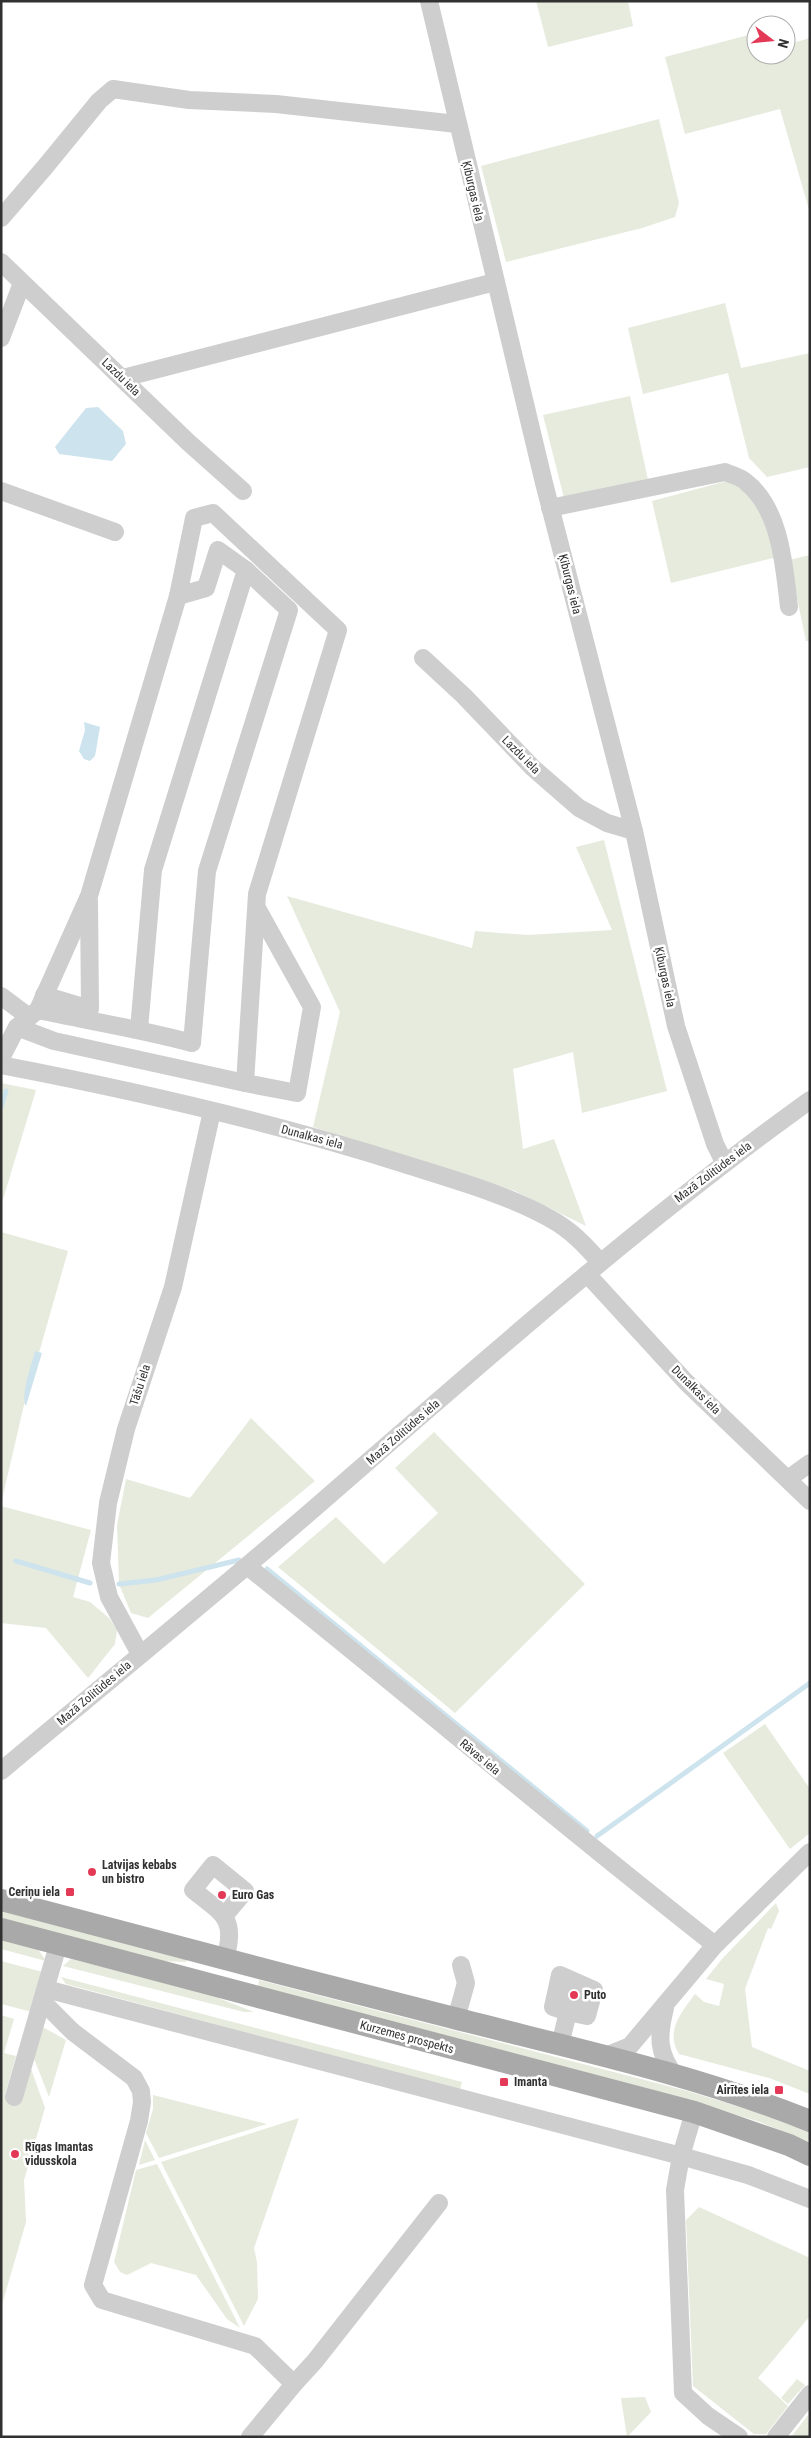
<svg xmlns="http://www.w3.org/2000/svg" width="811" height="2438" viewBox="0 0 811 2438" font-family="'Roboto Condensed',sans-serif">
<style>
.green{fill:#e6ebdd}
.water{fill:#cde3ed}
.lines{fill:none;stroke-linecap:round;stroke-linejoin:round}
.stream{stroke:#cde3ed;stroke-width:5}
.minor{stroke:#cecece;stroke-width:18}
.major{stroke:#a9a9a9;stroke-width:22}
.poi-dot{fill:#e33956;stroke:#fff;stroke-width:2}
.labels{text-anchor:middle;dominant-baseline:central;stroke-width:5;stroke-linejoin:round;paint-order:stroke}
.street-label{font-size:12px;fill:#313131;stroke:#fff}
.poi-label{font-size:12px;font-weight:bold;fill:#313131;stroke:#fff;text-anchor:start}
</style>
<rect width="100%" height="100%" fill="#fff"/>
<g class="green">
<path d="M536 1H628L633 26 548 47Z"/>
<path d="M756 33V55H786V45L810 38V213L780 109 685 134 665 57Z"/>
<path d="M659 119 679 203 675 217 642 228 506 262 481 166Z"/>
<path d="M725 303 741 368 810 353V467L767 477 749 458 728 373 643 394 628 328Z"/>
<path d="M630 396 648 480 564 498 543 415Z"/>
<path d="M727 481 748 491 769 527 777 557 671 583 652 501Z"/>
<path d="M810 555V641H806L789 560Z"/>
<path d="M604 840 667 1091 582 1113 573 1052 513 1069 523 1149 554 1139 586 1226 515 1191 313 1127 340 1012 287 896 472 948 475 931 528 935 612 930 576 847Z"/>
<path d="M1 1083 36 1090 1 1206Z"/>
<path d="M1 1232 68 1251 23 1409 1 1504Z"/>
<path d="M251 1418 315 1481 148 1618 131 1613 119 1584 117 1525 126 1479 190 1498Z"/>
<path d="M434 1432 585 1584 455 1713 278 1567 336 1517 384 1564 438 1513 395 1468Z"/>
<path d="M1 1506 91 1530 73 1597 90 1602 109 1618 117 1630 115 1644 88 1678 46 1628 1 1623Z"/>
<path d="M765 1724 810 1789V1833L790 1849 723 1753Z"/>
<path d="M776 1903 779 1911 771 1929 768 1928 745 1989 752 2047 810 2071V2094L769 2078 679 2054C665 2031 681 2013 695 1994L704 2002 719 2006 724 1984 706 1979 722 1959Z"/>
<path d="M1 1910 187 1960 186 1962 157 1961 1 1919Z"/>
<path d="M1 1939 38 1949 46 1961 1 1949Z"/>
<path d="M71 1959 203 1992 254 2012H244L63 1966Z"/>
<path d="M1 1961 43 1972 32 2012 1 2004Z"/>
<path d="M61 1977 462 2082 460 2090 66 1984Z"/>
<path d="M259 1980 687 2091 764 2114 810 2133V2142L757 2121 629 2084 258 1987Z"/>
<path d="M1 2015 14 2019 4 2053 16 2056 5 2095 20 2098 29 2063 45 2108 24 2180 26 2222 1 2308Z"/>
<path d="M39 2025 66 2040 49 2097 31 2051Z"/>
<path d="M153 2095 267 2124 159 2158 146 2133 153 2109Z"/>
<path d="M299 2118 254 2248 257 2262 258 2299 244 2326 161 2162Z"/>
<path d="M145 2140 155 2160 139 2165Z"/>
<path d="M157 2164 240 2328 227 2319 196 2275 151 2263 127 2275 120 2272 114 2262 136 2170Z"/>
<path d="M699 2207 810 2258V2316L758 2378 788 2406 766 2434H754L693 2386 686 2220Z"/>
<path d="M797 2379 805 2385 788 2404 781 2398Z"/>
<path d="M645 2397 651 2412 627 2437 621 2398Z"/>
<path d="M808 2415 810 2437H791Z"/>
</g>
<g class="water">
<path d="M98 407 123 431 126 444 112 461 59 454 55 447 86 408Z"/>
<path d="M84 722 100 727 95 756 90 761 84 759 79 751 85 730Z"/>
<path d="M35 1351 42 1353 26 1406C20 1395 32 1364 35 1351Z"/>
</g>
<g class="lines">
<g class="stream">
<path d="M1 1107 6 1091"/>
<path d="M16 1561 90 1583"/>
<path d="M267 1569 587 1831"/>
<path d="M119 1584 156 1580 239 1560"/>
<path d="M597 1836 810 1683"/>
</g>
<g class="minor">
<path d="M429 1 544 483 634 831 676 1026 715 1144 724 1162"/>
<path d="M1 218 45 167 99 101 113 89 189 100 276 104 457 124"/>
<path d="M1 262 188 442 243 491"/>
<path d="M1 338 22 283"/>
<path d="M123 378 495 282"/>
<path d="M1 491 115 532"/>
<path d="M550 508 725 472C732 475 741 477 746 482 781 510 784 566 789 607"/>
<path d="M423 658 464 696 533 768 579 808 607 823 634 831"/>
<path d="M44 995 90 1009 89 901"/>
<path d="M1 996 29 1017"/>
<path d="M38 1010C89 1021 141 1029 192 1043L207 871 289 610 246 570"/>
<path d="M139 1029 153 870 246 570 218 550 206 588 178 596"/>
<path d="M1 1058 17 1027 38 1010 89 896 178 596 194 518 213 513 338 630 257 894 245 1083 54 1041 17 1027"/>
<path d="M1 1065C137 1091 273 1122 404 1164 451 1179 506 1194 549 1218 570 1229 585 1245 600 1262"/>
<path d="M245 1083 297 1093 312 1007 257 908"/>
<path d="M587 1274 686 1382 810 1501"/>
<path d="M788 1479 810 1463"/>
<path d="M247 1566C404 1691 557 1821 715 1945"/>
<path d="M140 1654 109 1597 101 1563 108 1503 126 1429 173 1287 212 1111"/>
<path d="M1 1771C106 1683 213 1596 317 1506 478 1366 637 1225 810 1100"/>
<path d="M225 1959C237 1918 223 1914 193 1890L213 1865 245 1891 225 1915"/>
<path d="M46 1989 681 2156 675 2190 683 2393 708 2416 739 2437"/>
<path d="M557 1991 591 2001"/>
<path d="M42 2001 73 2032 134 2078 141 2091 142 2102 139 2121 93 2285 102 2300 255 2346 294 2384 250 2437"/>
<path d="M665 2008C658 2036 657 2053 676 2077"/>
<path d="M456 2019 466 1983 461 1965"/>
<path d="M560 2045 568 2012 587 2016 594 1990 560 1975 553 2007 568 2012"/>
<path d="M605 2056 630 2046 715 1945 810 1852"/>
<path d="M14 2097 58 1945"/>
<path d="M694 2112 681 2156 748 2175 810 2199"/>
<path d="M294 2384 315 2361 439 2203"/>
<path d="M776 2437 810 2394"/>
</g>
<g class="major">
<path d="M1 1900C151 1940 300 1979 450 2017 570 2048 694 2074 810 2121"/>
<path d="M1 1929 694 2112 789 2145 810 2155"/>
</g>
</g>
<g class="poi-dot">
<circle cx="92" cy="1872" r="5"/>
<rect x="65" y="1887" width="10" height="10" rx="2.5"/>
<circle cx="222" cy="1895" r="5"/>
<circle cx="574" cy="1995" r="5"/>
<rect x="499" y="2077" width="10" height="10" rx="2.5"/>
<rect x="774" y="2085" width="10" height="10" rx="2.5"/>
<circle cx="15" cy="2154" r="5"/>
</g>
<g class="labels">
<g class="street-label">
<text transform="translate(473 191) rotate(77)">Ķiburgas iela</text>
<text transform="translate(121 377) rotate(44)">Lazdu iela</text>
<text transform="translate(570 584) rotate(76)">Ķiburgas iela</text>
<text transform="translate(521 755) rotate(45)">Lazdu iela</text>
<text transform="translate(665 977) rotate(78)">Ķiburgas iela</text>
<text transform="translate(312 1137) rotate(15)">Dunalkas iela</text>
<text transform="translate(713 1172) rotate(-37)">Mazā Zolitūdes iela</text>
<text transform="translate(140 1385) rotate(-72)">Tāšu iela</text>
<text transform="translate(696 1390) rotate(45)">Dunalkas iela</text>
<text transform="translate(403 1432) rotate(-41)">Mazā Zolitūdes iela</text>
<text transform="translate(94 1693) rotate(-40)">Mazā Zolitūdes iela</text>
<text transform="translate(480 1757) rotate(40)">Rāvas iela</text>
<text transform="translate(407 2037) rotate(15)">Kurzemes prospekts</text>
</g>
<g class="poi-label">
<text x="102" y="1865">Latvijas kebabs<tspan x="102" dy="14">un bistro</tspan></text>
<text x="60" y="1892" text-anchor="end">Ceriņu iela</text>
<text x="232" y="1895">Euro Gas</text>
<text x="584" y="1995">Puto</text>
<text x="514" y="2082">Imanta</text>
<text x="769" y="2090" text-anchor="end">Airītes iela</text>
<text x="25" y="2147">Rīgas Imantas<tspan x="25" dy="14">vidusskola</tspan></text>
</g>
</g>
<rect width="811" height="2438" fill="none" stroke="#313131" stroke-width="5"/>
<g transform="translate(771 40) rotate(106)"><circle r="24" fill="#ffffff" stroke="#adadad"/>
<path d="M0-4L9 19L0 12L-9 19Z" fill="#e33956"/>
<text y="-8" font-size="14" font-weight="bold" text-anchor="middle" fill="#313131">N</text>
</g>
</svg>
